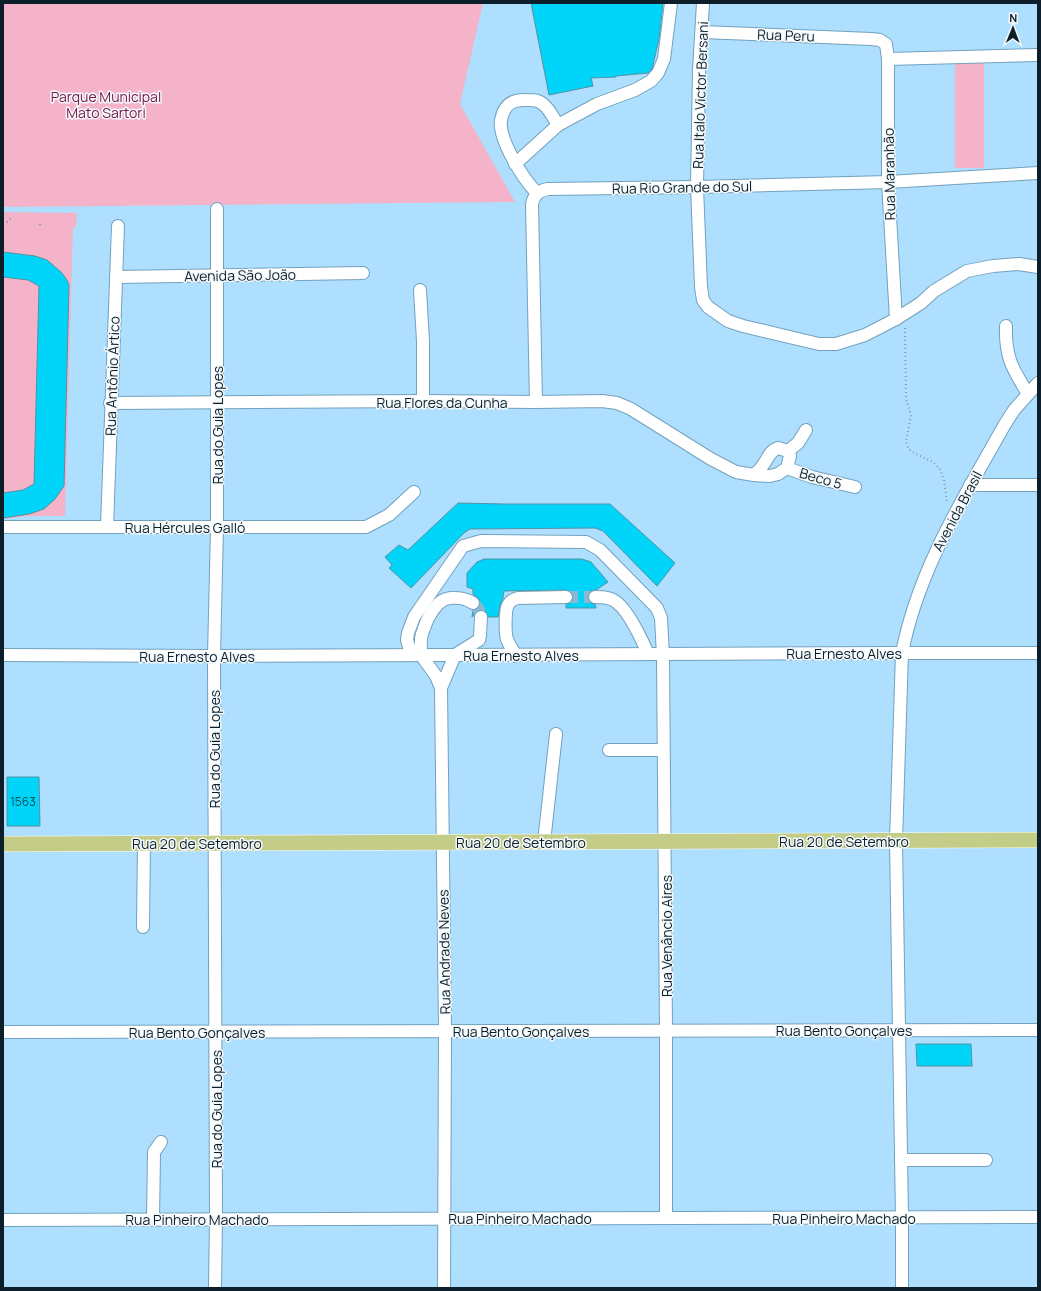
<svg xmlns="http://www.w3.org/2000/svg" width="1041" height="1291" viewBox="0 0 1041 1291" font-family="Manrope,sans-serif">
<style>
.green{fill:#f4b3c9}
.building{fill:#01d4f9;stroke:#5591a1}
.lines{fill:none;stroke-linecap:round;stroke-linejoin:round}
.minor-tunnel{stroke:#8db8d3;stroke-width:12;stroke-dasharray:12 6;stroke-linecap:butt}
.minor-casing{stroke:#72a1be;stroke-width:14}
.major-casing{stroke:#fff;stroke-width:16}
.path{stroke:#759cb4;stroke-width:2;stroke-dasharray:1 3;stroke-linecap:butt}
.minor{stroke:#fff;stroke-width:12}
.major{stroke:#c4cd88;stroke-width:15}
.labels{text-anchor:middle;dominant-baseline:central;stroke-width:3;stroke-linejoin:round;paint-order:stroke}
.number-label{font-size:12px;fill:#084c5d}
.street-label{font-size:14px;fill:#0b1e29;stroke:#f4f9fc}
.park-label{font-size:14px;fill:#771445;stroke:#f4f9fc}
</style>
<rect width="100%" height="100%" fill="#aedffe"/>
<g class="green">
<path d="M3 3H483L460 104 515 202 3 207Z"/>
<rect x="955" y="63" width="29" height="105"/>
<path d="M3 212 77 213 76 227H73L65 516H28L3 519Z"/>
</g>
<g class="building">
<path d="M531 3H663L659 39 652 69 648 73 616 76V77L591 78 593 86 549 95Z"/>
<path d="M3 252 35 256 47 260 61 272 67 280 69 285 64 486 55 499 44 509 29 514 3 518V493L23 490 34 484 39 286 28 280 3 277Z"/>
<path d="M458 503 505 504H610L675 563 657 586 603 531 595 528 470 529 464 533 411 588 389 568 392 565 385 557 399 545 408 550Z"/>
<path d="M484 559H582L591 562 608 582 596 590 591 591 588 594V600L592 604H595L596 608H566V604L570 603 573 597 572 593 566 590 504 591 503 598 500 606 498 617H488L485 611 481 610 477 611 472 617 473 610 477 609 480 602 479 599 473 594V589L467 587V573L477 562Z"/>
<path d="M7 777H39L40 826H7Z"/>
<path d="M916 1044H971L972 1066H917Z"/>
</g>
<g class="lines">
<g class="minor-tunnel">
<path d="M566 597H595"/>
<path d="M473 603C478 607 480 611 481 617"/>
</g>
<g class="minor-casing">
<g id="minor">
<path d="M703 3 699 70 697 187 701 287 703 300 708 307 728 321 743 326 819 344H836L865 335 896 319 921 303 934 291 967 271 993 266 1019 264 1038 267"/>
<path d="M702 32 871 39 880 40 886 44 888 59V182L896 319"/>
<path d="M888 59 1038 55"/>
<path d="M515 164 558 125 597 104 635 90 651 81 658 73 664 59 671 3"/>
<path d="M537 193C523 179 498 139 501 120 504 104 513 99 527 100 534 100 539 100 544 105 550 110 554 119 558 125"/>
<path d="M116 277 363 273"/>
<path d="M420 290 423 341V401"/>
<path d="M1006 326C1005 357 1012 368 1028 394"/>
<path d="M536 402 532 204C534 195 538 191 548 189L697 187 888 182 1038 173"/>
<path d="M110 403 423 401 536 402 602 401 617 403 631 409 711 459 736 472 754 475 770 476 778 474 787 468 790 456 788 451 778 448C769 451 768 459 763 465 761 469 757 472 754 475"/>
<path d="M788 451 798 443 806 430"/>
<path d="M787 468 812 477 855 487"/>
<path d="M970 485H1038"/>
<path d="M3 527H366L389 515 414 492"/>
<path d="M107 527 118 226"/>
<path d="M595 597C602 597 608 597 613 600 627 607 642 640 648 654"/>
<path d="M3 655 214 656 902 653H1038"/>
<path d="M421 655C421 648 420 640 422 634 425 624 431 611 438 604 447 595 464 597 473 603"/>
<path d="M516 656C513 650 509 645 507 639 505 633 505 610 508 605 510 601 514 599 518 598L566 597"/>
<path d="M441 688 455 655 479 640 480 636 481 617"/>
<path d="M609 750H663"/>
<path d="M544 842 556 734"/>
<path d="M143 927 144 843"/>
<path d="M3 1032 1038 1030"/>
<path d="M901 1160H986"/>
<path d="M153 1219 154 1152 161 1142"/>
<path d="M3 1220 1038 1217"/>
<path d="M215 1288 216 1219 214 656 217 527V209"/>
<path d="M444 1288 445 1031 441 688 436 676 421 655 413 651 409 647 407 640 408 633 414 617 463 546 481 541 586 542 600 550 657 608 661 618 663 655 666 1031V1218"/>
<path d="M902 1288V1218L896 841 902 653C918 570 964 497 1005 424L1014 410 1038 383"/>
</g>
</g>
<g class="major-casing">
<path id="major" d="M3 844 1038 840"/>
</g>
<g class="path">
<path d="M3 221 7 222 11 218"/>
<path d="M40 225V221"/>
<path d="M905 328 906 399 911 415 906 442 908 448 914 453 933 462 940 469 944 480 947 502"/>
</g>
<use href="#minor" class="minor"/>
<use href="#major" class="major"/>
</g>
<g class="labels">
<g class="number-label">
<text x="23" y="801">1563</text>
</g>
<g class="street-label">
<text transform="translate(786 35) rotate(2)">Rua Peru</text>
<text transform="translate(700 95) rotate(-88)">Rua Italo Victor Bersani</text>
<text transform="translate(889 174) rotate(-91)">Rua Maranhão</text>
<text transform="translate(682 187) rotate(-1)">Rua Rio Grande do Sul</text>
<text transform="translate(240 275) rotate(-1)">Avenida São João</text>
<text transform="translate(112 376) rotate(-88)">Rua Antônio Ártico</text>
<text x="442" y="402">Rua Flores da Cunha</text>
<text transform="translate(217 425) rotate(-90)">Rua do Guia Lopes</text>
<text transform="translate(821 478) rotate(16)">Beco 5</text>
<text transform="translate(957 511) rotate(-62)">Avenida Brasil</text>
<text x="185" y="527">Rua Hércules Galló</text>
<text x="844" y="653">Rua Ernesto Alves</text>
<text x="521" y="655">Rua Ernesto Alves</text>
<text x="197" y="656">Rua Ernesto Alves</text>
<text transform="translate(214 749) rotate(-90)">Rua do Guia Lopes</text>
<text x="844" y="841">Rua 20 de Setembro</text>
<text x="521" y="842">Rua 20 de Setembro</text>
<text x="197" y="843">Rua 20 de Setembro</text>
<text transform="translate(666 936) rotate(-90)">Rua Venâncio Aires</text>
<text transform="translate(444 952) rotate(-91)">Rua Andrade Neves</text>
<text x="844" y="1030">Rua Bento Gonçalves</text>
<text x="521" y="1031">Rua Bento Gonçalves</text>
<text x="197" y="1032">Rua Bento Gonçalves</text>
<text transform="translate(216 1109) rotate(-90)">Rua do Guia Lopes</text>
<text x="520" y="1218">Rua Pinheiro Machado</text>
<text x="844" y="1218">Rua Pinheiro Machado</text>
<text x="197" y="1219">Rua Pinheiro Machado</text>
</g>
<g class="park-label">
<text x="106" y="96">Parque Municipal<tspan x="106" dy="16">Mato Sartori</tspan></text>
</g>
</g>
<rect width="1041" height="1291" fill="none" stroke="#0b1e29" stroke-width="8"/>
<g transform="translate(1013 28) rotate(1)" stroke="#f4f9fc" stroke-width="3" paint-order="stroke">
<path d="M0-3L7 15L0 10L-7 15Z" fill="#0b1e29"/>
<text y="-6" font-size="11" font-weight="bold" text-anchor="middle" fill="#0b1e29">N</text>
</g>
</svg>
